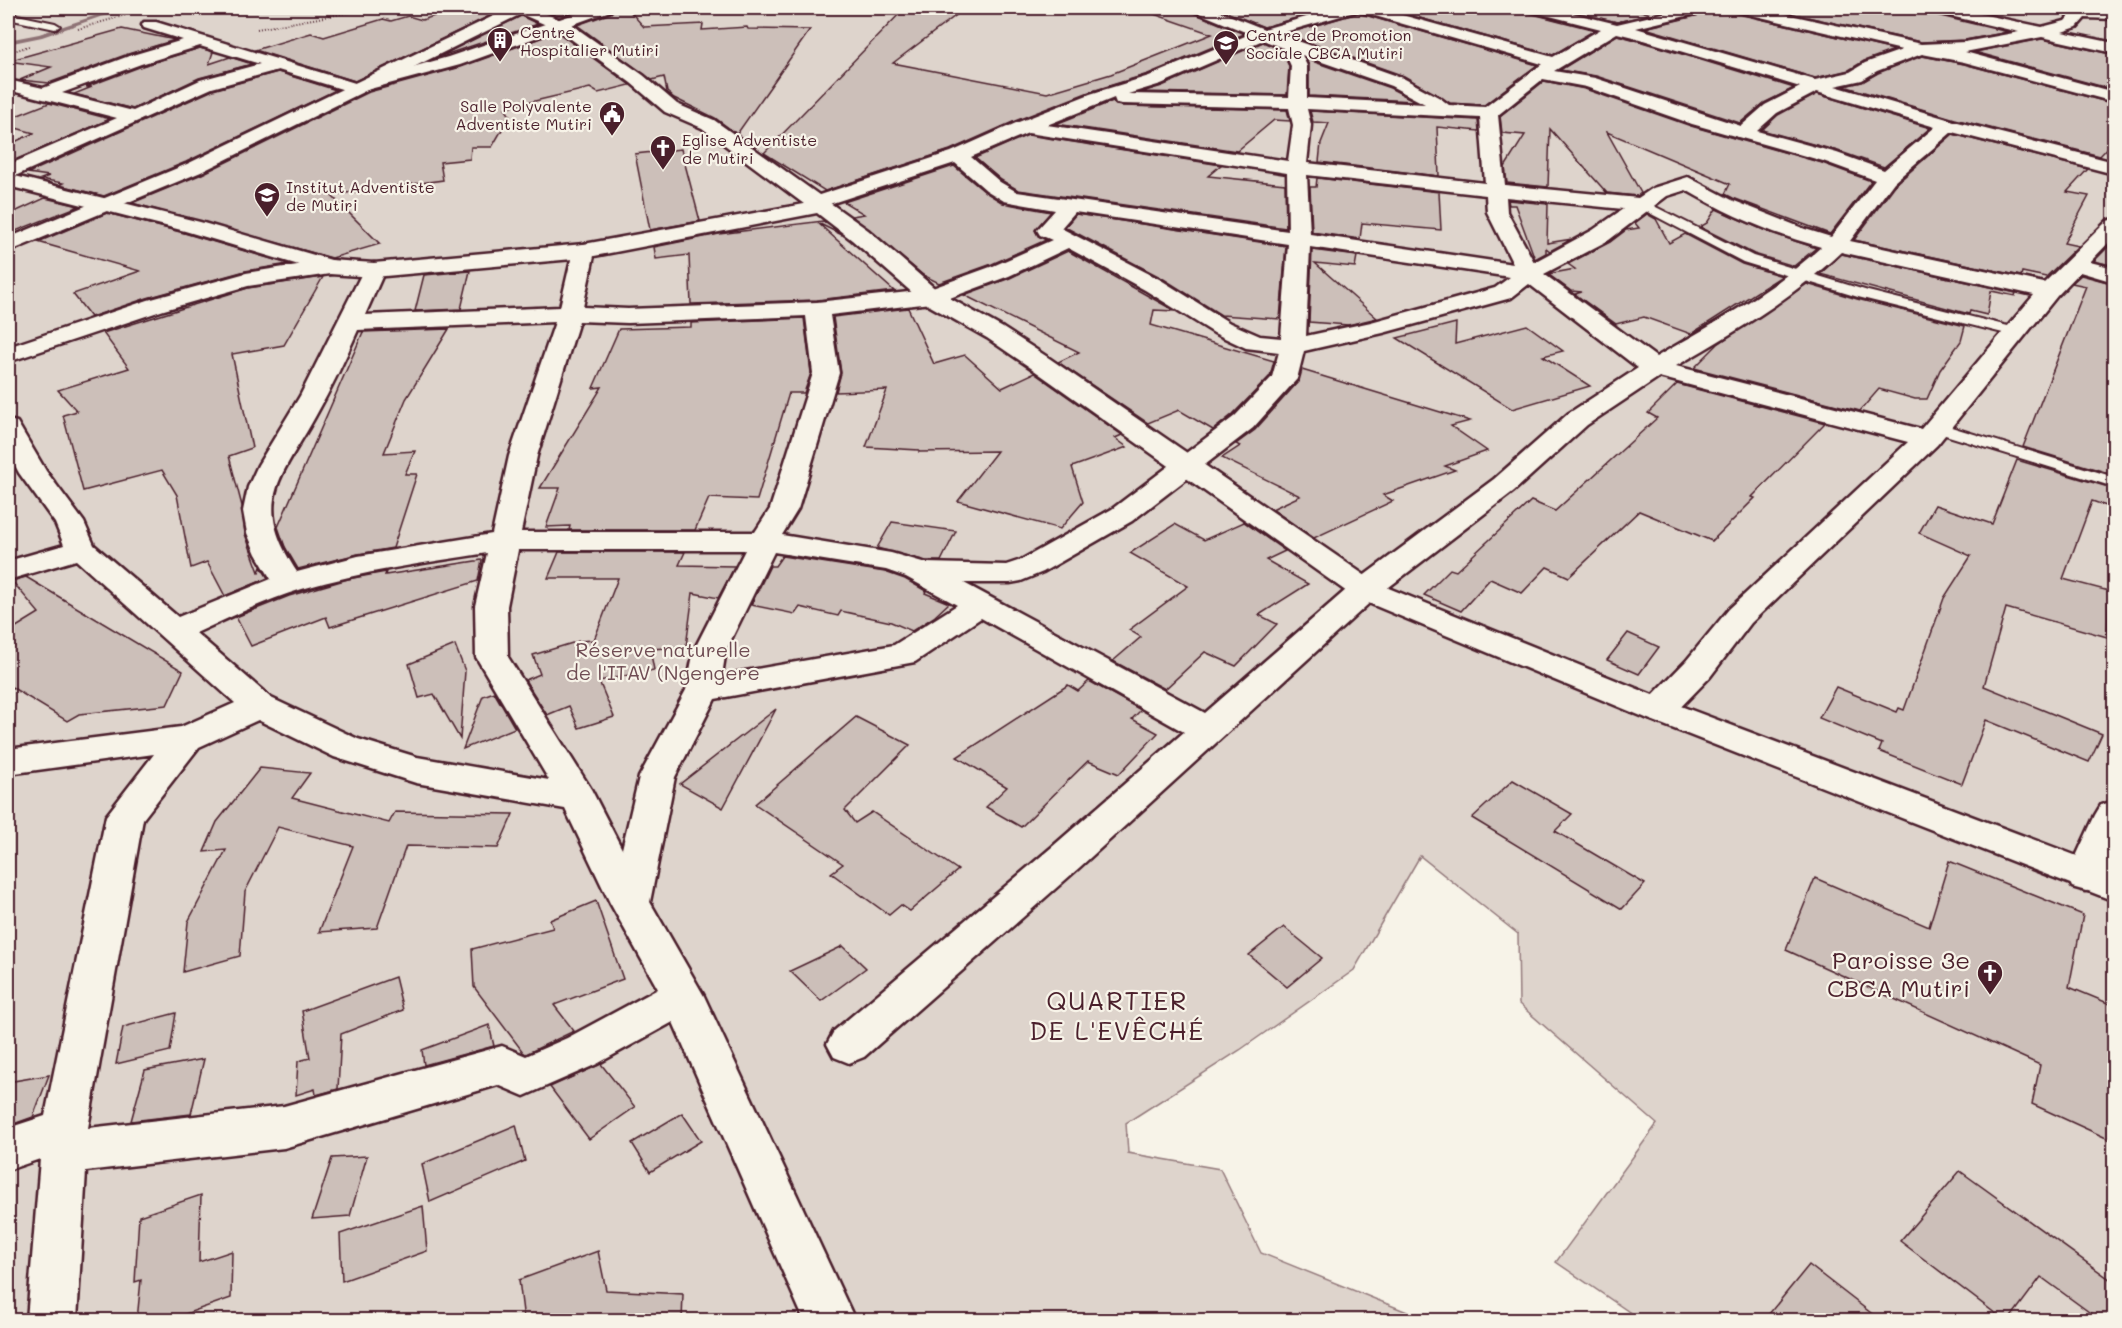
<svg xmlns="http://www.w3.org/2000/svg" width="2122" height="1328" viewBox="0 0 2122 1328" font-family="Mali,sans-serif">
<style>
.green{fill:#ded4cc;stroke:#947a7c;stroke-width:1.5}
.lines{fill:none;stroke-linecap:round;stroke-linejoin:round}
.stream{fill:#8e7275;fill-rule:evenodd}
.building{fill:#ccbfb9;stroke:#4a1f2b;stroke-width:1.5}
.lane-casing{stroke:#4a1f2b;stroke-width:4}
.street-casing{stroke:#4a1f2b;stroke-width:5}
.secondary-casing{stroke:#4a1f2b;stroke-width:5}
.path{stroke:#4a1f2b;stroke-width:2;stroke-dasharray:1 2;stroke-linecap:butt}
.lane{fill:#f7f3e8;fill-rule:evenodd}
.street{fill:#f7f3e8;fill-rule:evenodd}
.secondary{fill:#f7f3e8;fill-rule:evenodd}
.labels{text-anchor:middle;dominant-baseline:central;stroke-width:4.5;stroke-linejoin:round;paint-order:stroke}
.far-poi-label{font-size:16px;fill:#4a1f2b;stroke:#f7f3e8;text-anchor:start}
.park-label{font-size:20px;fill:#6f4c53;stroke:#f7f3e8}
.near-poi-label{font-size:24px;fill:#4a1f2b;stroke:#f7f3e8;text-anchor:end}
.near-neighbourhood-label{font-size:26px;letter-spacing:1.5px;fill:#4a1f2b;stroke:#f7f3e8}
</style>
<rect width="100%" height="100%" fill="#f7f3e8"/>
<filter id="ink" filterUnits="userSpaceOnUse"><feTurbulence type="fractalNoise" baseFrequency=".0167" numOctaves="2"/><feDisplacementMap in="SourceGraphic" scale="12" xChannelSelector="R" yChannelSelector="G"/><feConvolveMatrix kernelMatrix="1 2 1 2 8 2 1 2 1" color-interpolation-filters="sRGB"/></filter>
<g filter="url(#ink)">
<path class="green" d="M8 8H2114V1320H1641L1556 1262 1657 1124 1519 1004 1518 934 1420 856 1354 970 1240 1050 1126 1123 1128 1153 1220 1169 1261 1253 1427 1320H8Z"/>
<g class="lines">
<path class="stream" d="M137 8H147L100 17 42 37 8 44V40L39 34 97 15Z"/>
</g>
<g class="building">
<path d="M459 8H506L355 81 255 50 311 33 324 37 383 19 391 21 408 16 422 20Z"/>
<path d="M537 8H586L559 17Z"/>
<path d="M615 8H627L644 27 703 24 702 30 747 27 748 29 810 30 737 134 715 118 674 98 667 92 664 77 652 80 577 25 611 13Z"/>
<path d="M905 8 959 13 893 63 1047 93 1111 74 1212 34 1151 13 1152 8H1190L1193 13 1244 34 1148 74 1089 92 1015 121 950 150 825 191 764 153Z"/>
<path d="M1216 8H1332L1264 27Z"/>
<path d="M1384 8H1526L1529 13 1595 30 1553 55Z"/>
<path d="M1558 8H1631L1651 14 1617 22Z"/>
<path d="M1711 8H1731L1734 13 1894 50 1864 61 1849 70 1815 78 1645 28 1708 13Z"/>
<path d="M1766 8H1925L1928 13 2008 32 1965 40 1921 42Z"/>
<path d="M1358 13 1537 65 1484 105 1450 103 1404 76 1285 34Z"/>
<path d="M521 16 538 24 438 57Z"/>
<path d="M122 29 175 40 128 54 49 83 20 80 51 67 8 61Z"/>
<path d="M557 32 630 85 598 93 590 88 505 108 510 116 492 147H471L470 159 440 162 443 180 331 195 380 244 332 258 132 203 202 174 369 92 461 67Z"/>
<path d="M1617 35 1632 39 1794 88 1764 103 1740 123 1596 76 1560 70Z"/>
<path d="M2042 39 2115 55V90L1975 52Z"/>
<path d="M1263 42 1281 50 1289 66 1287 95 1142 92 1162 86Z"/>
<path d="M200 48 213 52 209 64 230 57 252 64 199 78 133 109 74 94 92 87H86L142 66Z"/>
<path d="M1922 56 1964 64 2115 104V140L2100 156 1955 119 1844 86 1862 82 1878 73Z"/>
<path d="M1306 59 1390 88 1415 101 1309 96V66Z"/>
<path d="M278 72 336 90 186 162 104 196 59 185 63 183 41 179 49 176 28 173 213 90Z"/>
<path d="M1544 81 1585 89 1691 126 1822 163 1871 181 1830 234 1733 198 1725 194 1730 184 1607 132 1641 193 1637 196 1607 193 1550 129 1548 187 1507 183 1505 167 1525 135 1502 133 1500 116Z"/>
<path d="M1817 94 1930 128 1884 167 1838 151 1762 130 1778 115Z"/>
<path d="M1113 101 1116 105 1122 106 1287 110 1290 121 1274 120 1237 151 1056 124Z"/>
<path d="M49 103 110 119 8 163V145L34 133 8 126V119Z"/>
<path d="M1310 111 1478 120 1479 131 1437 127 1439 176 1319 162 1321 143 1329 123 1313 122Z"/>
<path d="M1953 134 2088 169 2067 192 2089 196 2064 243 2078 246 2046 277 2022 272 2021 276 1854 240 1896 184Z"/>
<path d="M1028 135 1221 165 1208 176 1285 184 1286 228 1018 190 1001 180 975 158Z"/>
<path d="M681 149 700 221 650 230 635 154Z"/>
<path d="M954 166 985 192 1003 203 1051 212 1035 230 1038 236 1046 240 992 264 939 283 923 275 852 216 864 214 844 202Z"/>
<path d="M1317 178 1439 192 1441 230 1362 223 1360 239 1312 232 1310 187H1316Z"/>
<path d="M45 198 79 206 8 234V215Z"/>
<path d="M1508 200 1548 204 1547 243 1572 239 1550 251 1546 248V253L1535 259 1515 205H1509Z"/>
<path d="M1716 209 1768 232 1816 248 1794 266 1754 254 1700 227 1707 223Z"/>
<path d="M107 213 184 233 288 264 245 271 147 298 91 317 73 294 140 271 38 242Z"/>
<path d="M1076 214 1286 246 1280 319 1221 315 1162 278 1065 227Z"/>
<path d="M1647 214 1656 219 1669 243 1685 234 1742 264 1782 276 1691 334 1644 317 1616 324 1575 294 1582 292 1571 291 1548 274 1575 269 1568 264 1610 242 1626 230 1639 228 1635 223Z"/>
<path d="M823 221 842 235 818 223 894 291 817 300 691 304 689 255 656 259 654 247 719 234Z"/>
<path d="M2115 240V266L2094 261Z"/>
<path d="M1312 250 1357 256 1355 267 1315 263 1377 318 1348 325 1309 322Z"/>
<path d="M1068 251 1175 311 1154 310 1151 325 1274 361 1270 376 1233 414 1213 430 1179 410 1148 423 1058 362 1079 352 964 295 1010 278Z"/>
<path d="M1842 254 2016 293 2015 296 1991 291 1987 315 1970 311 1969 314 1820 274Z"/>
<path d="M470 271 461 309 415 311 424 275Z"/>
<path d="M2081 275 2115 284V475L2023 447 2086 286 2072 283Z"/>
<path d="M323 277 284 345 232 354 252 448 229 456 242 506 245 534 259 572 261 567 268 578 225 596 207 562 191 568 177 495 162 470 83 491 63 415 77 411 58 390 129 368 103 333 248 288Z"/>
<path d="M1807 284 1857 299 1965 326 1961 341 1940 370 1927 399H1915L1879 389 1860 411 1694 368 1718 344Z"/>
<path d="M908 308 934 364 965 355 1002 388 1034 373 1122 435 1115 438 1127 447 1072 467 1083 502 1060 529 958 501 997 451 919 452V450L866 447 887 390 836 392 841 373 833 317Z"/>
<path d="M804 318 811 373 804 393H789L757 500 709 498 695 530H569L570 526 546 527 560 488H540L602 387 593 388 619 329 691 327V323Z"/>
<path d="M1456 323 1455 344 1527 325 1563 351 1543 356 1590 386 1512 409 1397 338Z"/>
<path d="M449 329 406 399 384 453 415 451 405 474H417L393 548 358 554 298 569 285 547 278 527 363 332Z"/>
<path d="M1302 370 1470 421 1451 426 1487 451 1445 466 1455 470 1383 495 1393 501 1314 538 1272 509 1300 496 1222 458 1240 446 1236 444 1255 430 1299 381Z"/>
<path d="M1677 384 1825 423 1752 497 1755 498 1712 541 1639 511 1569 577 1547 567 1522 593 1490 579 1461 611 1424 595 1450 569 1456 571 1531 501 1555 511 1657 418 1648 413Z"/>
<path d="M2017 460 2115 489V509L2092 501 2063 579 2109 591 2107 637 2006 608 1984 686 2102 734 2089 762 1986 720 1962 784 1879 751 1882 744 1819 718 1836 687 1897 712 1899 708 1904 710 1944 598 1971 556 1919 533 1935 505 1992 524Z"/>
<path d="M892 522 956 531 941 561H926L877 548Z"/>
<path d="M1244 522 1285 551 1266 560 1308 584 1259 615 1277 624 1236 666 1205 652 1165 689 1113 661 1141 637 1129 630 1188 586 1130 553 1175 524 1204 540Z"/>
<path d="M559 552H685L679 565 735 566 718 598 693 593 686 647 650 649 654 670 599 681 614 717 579 728 569 706 547 715 525 680 540 674 533 655 579 641 594 640 618 578H548Z"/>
<path d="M782 556 885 572 905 579 926 591 925 593 949 603 934 617 912 631 891 622 841 611 838 616 800 607 795 614 751 605 770 566H775Z"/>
<path d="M482 560 478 581 330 627 326 617 251 646 236 617 289 596 348 579 386 572 385 575Z"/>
<path d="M26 577 183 671 167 705 79 714 67 721 8 685V632L39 613 12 581Z"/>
<path d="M1628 633 1659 647 1639 674 1607 660Z"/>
<path d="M455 645 465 671 460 739 434 694 419 698 409 664Z"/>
<path d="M1089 681 1141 710 1132 719 1158 733 1119 774 1088 761 1021 827 986 807 1007 787 957 757 1068 685 1078 691Z"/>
<path d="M494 692 515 728 463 749 483 696Z"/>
<path d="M776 709 723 808 680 784Z"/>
<path d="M856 717 910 745 845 810 855 823 872 812 958 870 910 911 901 905 889 915 831 873 843 864 755 804Z"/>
<path d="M260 768 310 773 292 798 389 823 395 812 513 814 498 848 406 846 377 928 319 932 353 846 278 827 245 892 240 956 183 972 188 922 226 850 204 852 217 822Z"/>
<path d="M1513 780 1572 814 1555 831 1645 884 1622 909 1472 818Z"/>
<path d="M1949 861 2083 915 2069 987 2115 1006V1142L2032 1104 2040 1065 1786 950 1815 878 1929 927Z"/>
<path d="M596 901 623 979 554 1005 574 1031 526 1054 523 1052 474 987 472 949 553 928 550 920Z"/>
<path d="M1284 927 1322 958 1287 987 1249 955Z"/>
<path d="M843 946 866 968 821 1001 790 971Z"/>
<path d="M395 977 403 1010 341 1034 338 1089 316 1095 315 1089 296 1095 298 1061 310 1058 302 1011Z"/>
<path d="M176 1013 170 1051 116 1064 123 1027Z"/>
<path d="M489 1025 494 1046 424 1065 422 1050Z"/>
<path d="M204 1059 191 1114 131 1121 145 1070Z"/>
<path d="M601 1064 635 1107 589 1139 550 1087Z"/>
<path d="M49 1075 33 1117 8 1126V1082Z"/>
<path d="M682 1113 701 1141 650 1172 632 1143Z"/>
<path d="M516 1125 525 1161 430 1202 422 1164Z"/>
<path d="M367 1156 350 1216 312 1219 332 1158Z"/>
<path d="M1960 1171 2115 1283V1320H2100L2041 1277 2009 1320H2004L1900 1241Z"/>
<path d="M201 1195 199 1262 232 1251 231 1298 168 1320H137L141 1280 135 1282 139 1216Z"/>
<path d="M423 1206 427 1251 342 1281 340 1234Z"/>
<path d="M598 1251 606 1290 683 1294 682 1320H524L519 1280Z"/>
<path d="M1809 1265 1880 1320H1764Z"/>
</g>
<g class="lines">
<g class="lane-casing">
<g id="lane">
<path d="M8 13 55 23 60 26 55 29 8 19Z"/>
<path d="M1644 201 1753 256 1868 291 2020 329 2022 332 2015 336 1858 297 1743 262 1640 208 1638 205Z"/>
<path d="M1935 422 2114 477V487L1929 430 1927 427 1929 424Z"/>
</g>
</g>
<g class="street-casing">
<g id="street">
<path d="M592 8H613L610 11 460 65 355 93 278 70 212 88 15 176 200 222 338 262 341 267 338 272 330 274 322 272 185 231 8 186V165L117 118 8 90V80L43 88 129 56 183 40 144 28 142 25 144 22H156L355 83 448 57ZM200 46 260 64 200 80 133 111 62 93 141 64Z"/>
<path d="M1192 8H1211L1264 29 1338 8H1377L1553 57 1601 29 1530 11 1528 8H1551L1617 24 1685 8H1709L1707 11 1636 28 1815 80 1850 72 1865 63 1902 50 1735 11 1733 8H1758L1921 44 1965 42 2019 32 1929 11 1927 8H1952L2042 27 2065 21 2072 13 2069 8 2114 11V19L2085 18 2077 27 2062 32 2114 43V53L2042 37 1965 52 2114 92V102L1964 62 1922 54 1877 71 1862 80 1835 86 1954 121 2114 162V174L1952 132 1894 182 1850 241 2044 283 2107 221 2114 219V237L2090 262 2114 268V282L2080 272 2057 296 1937 445 1751 623 1710 677 1670 718 1658 722 1646 718 1641 710 1646 702 1686 661 1729 609 1908 442 1659 377 1587 425 1514 491 1376 597 1080 867 864 1057 849 1063 834 1057 827 1044 834 1031 1052 847 1184 732 981 618 915 662 715 699 675 777 650 902 704 996 855 1320H804L673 1022 597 1064 524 1096 498 1085 284 1148 86 1171 77 1320H27L40 1159 8 1170V1128L45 1116 106 816 154 754 8 774V749L181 727 235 703 76 560 8 580V561L64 545 55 523 19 473 8 452V420L17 422 46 471 84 522 94 545 178 617 271 579 256 554 247 533 243 511 248 487 258 465 300 396 366 265 374 263 382 265 385 270 365 315 560 307 573 251 576 246 584 244 592 246 595 251 583 307 628 309 817 302 927 290 993 266 1052 240 1040 235 1037 230 1055 210 1004 201 986 190 955 163 814 209 807 207 804 203 807 199 951 152 1016 123 1090 94 1149 76 1250 34 1194 11ZM1358 11 1542 64 1485 107 1449 105 1440 98 1403 78 1278 34ZM1617 33 1633 37 1800 87 1765 105 1741 126 1595 78 1554 71ZM1263 40 1283 48 1291 66 1289 97 1128 94 1161 84ZM1302 55 1391 86 1425 104 1307 98V66ZM1543 79 1586 87 1692 124 1823 161 1875 180 1831 237 1805 229 1732 200 1688 177 1653 188 1638 198 1505 185 1498 115ZM1817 92 1935 127 1884 170 1837 153 1757 131 1777 113ZM1114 98 1116 103 1122 104 1289 108 1293 125 1288 161 1047 125ZM1307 109 1480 118 1485 183 1307 163 1311 125ZM1028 133 1287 173 1288 231 1017 192 1000 182 971 157ZM1307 175 1486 195 1487 212 1513 264 1310 234ZM1686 190C1729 215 1773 234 1821 247 1771 292 1714 324 1656 357L1544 274 1609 240 1667 196ZM1506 197 1623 209 1593 230 1534 262 1507 212ZM1075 212 1288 244 1281 338 1260 336 1230 323 1161 280 1061 228ZM1310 247 1510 277 1495 288 1371 322 1306 336ZM1068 248 1145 290 1214 333 1246 348 1279 352 1272 377 1235 416 1112 509 1021 560 1006 565 926 563 891 553 782 535 798 509 839 373 830 315 939 302 1009 276ZM1841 252 2034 295 1921 429 1676 366C1735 332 1791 299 1841 252ZM1529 284 1638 368 1569 413 1494 479 1354 583 1205 713 964 583H1010L1021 581 1043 572 1132 521 1253 428 1297 379 1304 351 1383 333 1511 298ZM806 316 813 373 770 509 755 532H521L537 456 579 321 628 323ZM555 322 509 456 492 534 358 556 297 572C251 501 280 480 315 417 331 389 345 359 358 330ZM518 550H745L694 650 686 690 639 777 622 849 591 789 508 657 507 606ZM774 552 886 570 906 577 957 605 894 645 722 675 726 650ZM487 553 475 606 476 657 549 780 417 757 358 739 271 698 196 633C231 617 266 600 302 589 363 571 425 563 487 553ZM258 720 334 757 416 783 565 809 610 903 658 989 567 1038 526 1056 502 1046 284 1106 88 1128 143 819 199 747Z"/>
<path d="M2114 801V856L2100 887 2086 891 2072 887 2067 876 2095 815 2101 805Z"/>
</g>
</g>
<g class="secondary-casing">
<path id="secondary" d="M510 8H533L572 25 643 75 677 104 714 120 868 230 939 292 1003 328 1049 358 1376 583 1670 702 2114 870V901L1646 718 1354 597 1031 368 987 338 923 302 852 240 817 213 584 258 374 277 330 274 248 286 164 310 8 362V347L148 300 246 273 330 260 374 263 584 244 804 204 702 128 665 112 631 83 560 31 521 14 201 172 8 252V238L187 164Z"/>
</g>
<g class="path">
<path d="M193 9 204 8"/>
<path d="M78 29 126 15"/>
<path d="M257 29 374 8"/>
<path d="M8 53 29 46"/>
</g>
<use href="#lane" class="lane"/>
<use href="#street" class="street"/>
<use href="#secondary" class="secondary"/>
</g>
</g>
<defs>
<g id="building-pin" transform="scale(1.35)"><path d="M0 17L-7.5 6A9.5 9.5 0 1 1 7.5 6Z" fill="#4a1f2b" stroke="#f7f3e8"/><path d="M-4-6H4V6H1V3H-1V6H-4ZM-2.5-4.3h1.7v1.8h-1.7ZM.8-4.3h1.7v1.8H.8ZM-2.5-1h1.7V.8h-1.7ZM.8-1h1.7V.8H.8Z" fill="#fff"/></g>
<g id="school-pin" transform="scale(1.35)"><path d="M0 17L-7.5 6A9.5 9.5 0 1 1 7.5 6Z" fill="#4a1f2b" stroke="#f7f3e8"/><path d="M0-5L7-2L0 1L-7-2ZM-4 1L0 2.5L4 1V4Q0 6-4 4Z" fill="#fff"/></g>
<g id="civic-pin" transform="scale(1.35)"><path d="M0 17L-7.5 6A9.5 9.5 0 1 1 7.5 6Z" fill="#4a1f2b" stroke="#f7f3e8"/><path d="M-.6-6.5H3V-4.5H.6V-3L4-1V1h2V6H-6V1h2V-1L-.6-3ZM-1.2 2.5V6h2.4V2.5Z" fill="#fff"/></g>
<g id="church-pin" transform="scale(1.35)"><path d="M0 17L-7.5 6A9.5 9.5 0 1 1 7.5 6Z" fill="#4a1f2b" stroke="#f7f3e8"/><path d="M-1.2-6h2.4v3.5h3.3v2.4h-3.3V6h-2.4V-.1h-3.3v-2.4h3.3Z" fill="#fff"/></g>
</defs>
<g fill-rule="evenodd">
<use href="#building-pin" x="500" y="40"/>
<use href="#school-pin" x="1226" y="43"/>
<use href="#civic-pin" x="612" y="114"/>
<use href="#church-pin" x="663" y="148"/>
<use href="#school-pin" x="267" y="195"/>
<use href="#church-pin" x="1990" y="973"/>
</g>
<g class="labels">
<g class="far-poi-label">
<text x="520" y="31">Centre<tspan x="520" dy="18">Hospitalier Mutiri</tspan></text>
<text x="1246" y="34">Centre de Promotion<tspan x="1246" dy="18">Sociale CBCA Mutiri</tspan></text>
<text x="592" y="105" text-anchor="end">Salle Polyvalente<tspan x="592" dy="18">Adventiste Mutiri</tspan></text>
<text x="682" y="139">Eglise Adventiste<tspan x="682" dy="18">de Mutiri</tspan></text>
<text x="286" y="186">Institut Adventiste<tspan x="286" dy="18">de Mutiri</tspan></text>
</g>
<g class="park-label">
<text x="663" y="649">Réserve naturelle<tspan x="663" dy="23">de l'ITAV (Ngengere</tspan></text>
</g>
<g class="near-poi-label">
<text x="1970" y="959">Paroisse 3e<tspan x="1970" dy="28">CBCA Mutiri</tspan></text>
</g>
<g class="near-neighbourhood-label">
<text x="1117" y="1000">QUARTIER<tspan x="1117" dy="30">DE L'EVÊCHÉ</tspan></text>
</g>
</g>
<rect width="2122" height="1328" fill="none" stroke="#f7f3e8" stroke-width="30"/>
<rect x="15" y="15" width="2092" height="1298" fill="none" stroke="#4a1f2b" stroke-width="2" filter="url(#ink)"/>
</svg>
